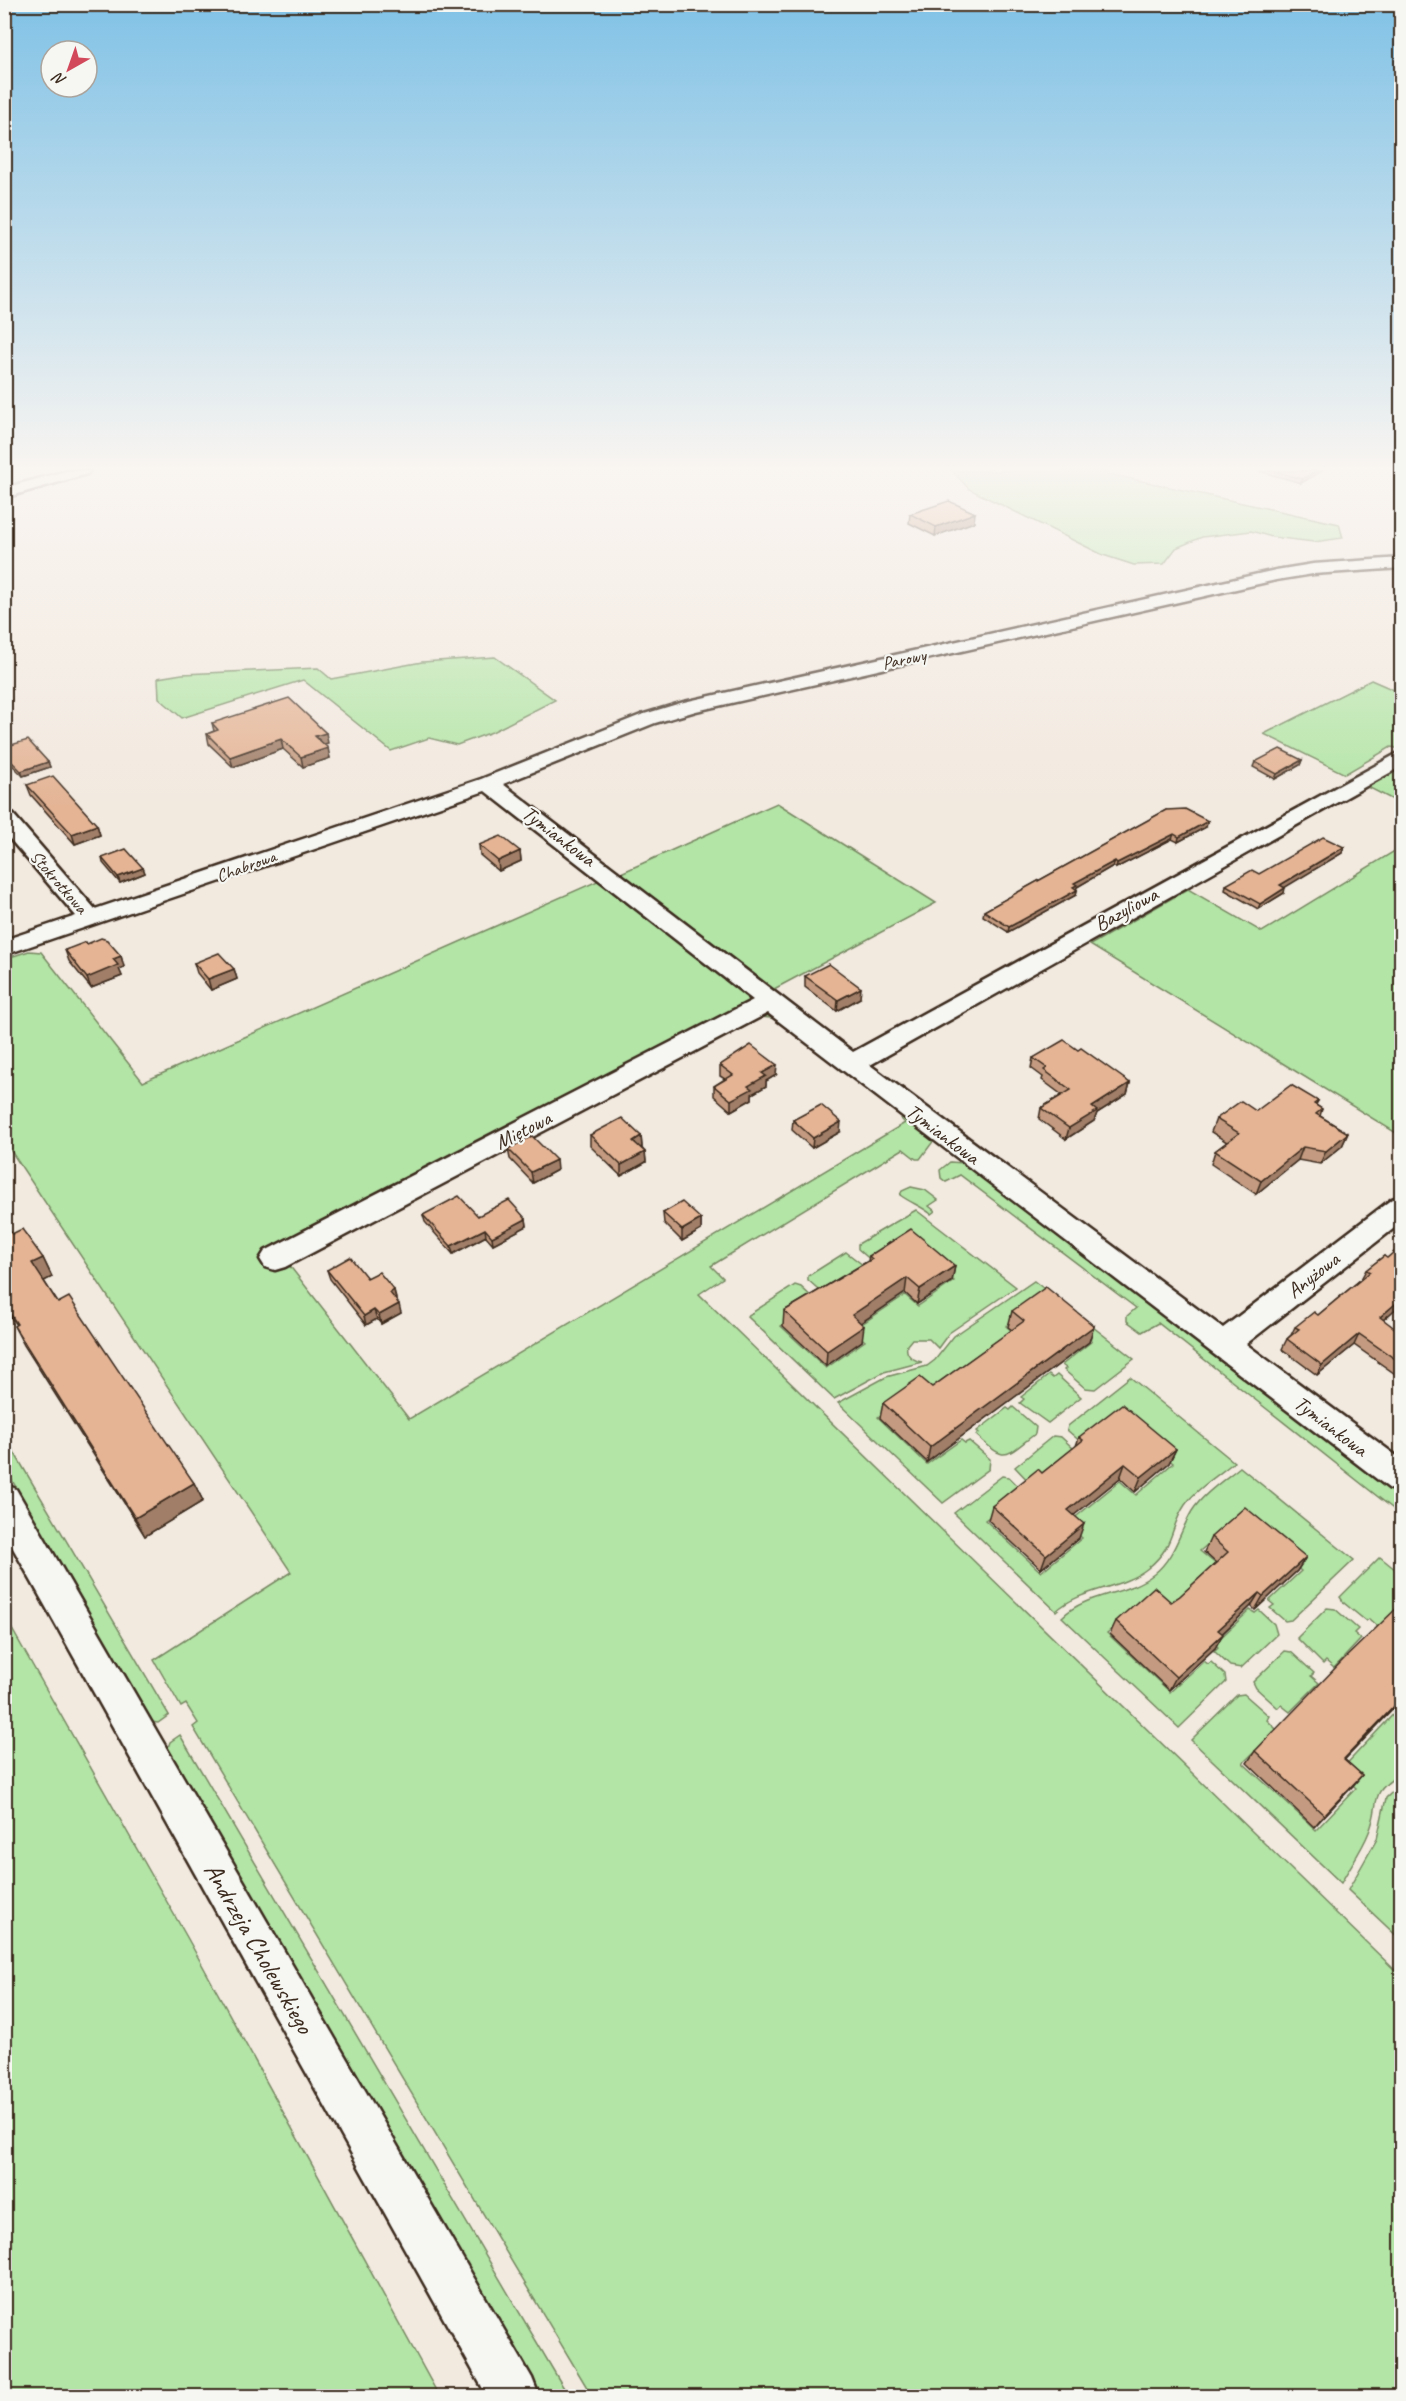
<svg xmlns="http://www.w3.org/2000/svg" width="1406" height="2401" viewBox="0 0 1406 2401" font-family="Caveat,sans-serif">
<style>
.green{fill:#b3e5a6;stroke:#778862;stroke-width:1.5}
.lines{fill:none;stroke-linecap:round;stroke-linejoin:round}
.minor-casing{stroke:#3b2a1e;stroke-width:5}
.minor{fill:#f6f6f2;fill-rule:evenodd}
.wall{fill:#c49b80;stroke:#3b2a1e;stroke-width:1.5}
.shaded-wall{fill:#a07e68;stroke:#3b2a1e;stroke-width:1.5}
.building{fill:#e4b495;stroke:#3b2a1e;stroke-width:1.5}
.labels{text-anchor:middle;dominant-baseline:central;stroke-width:4.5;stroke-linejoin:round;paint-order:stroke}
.far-street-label{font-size:18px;fill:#3b2a1e;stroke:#f6f6f2}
.street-label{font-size:21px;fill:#3b2a1e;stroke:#f6f6f2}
.near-street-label{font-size:26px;fill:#3b2a1e;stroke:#f6f6f2}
</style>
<rect width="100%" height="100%" fill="#f2e9df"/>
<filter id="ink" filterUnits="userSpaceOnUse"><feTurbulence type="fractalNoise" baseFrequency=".0167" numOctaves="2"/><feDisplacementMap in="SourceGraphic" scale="12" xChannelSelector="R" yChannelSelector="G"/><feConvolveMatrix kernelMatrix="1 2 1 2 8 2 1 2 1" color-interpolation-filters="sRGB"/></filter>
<g filter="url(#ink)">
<g class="green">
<path d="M952 471H1109L1105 473 1339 524 1343 538 1314 542 1272 537 1251 531 1202 537 1176 548 1164 564 1134 565 1103 555 969 489Z"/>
<path d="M495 657 555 700 492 732 457 745 429 738 391 751 303 680 182 718 159 698 158 678 182 674 318 668 331 679 422 662Z"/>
<path d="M1371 680 1401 693V749L1391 747 1345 774 1264 734Z"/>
<path d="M1401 765V804L1366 786Z"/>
<path d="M777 803 936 903 774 989 621 873Z"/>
<path d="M1401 847V1136L1090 945 1188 889 1262 932Z"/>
<path d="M602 879 771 1018 760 1017 289 1265 409 1419 905 1123 901 1119 906 1116 935 1139 920 1159H916L903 1149 711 1266 723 1278 699 1294 1401 1976V2396H592L193 1727 198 1723 186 1704 181 1707 154 1660 291 1572 5 1142 4 959 29 951 41 952 143 1082Z"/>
<path d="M950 1162 964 1163 1401 1490V1515L1158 1323 1142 1332 1127 1321V1316L1136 1308 960 1175 946 1182 941 1178 940 1170Z"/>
<path d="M911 1187 925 1190 938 1200 929 1206 935 1211 931 1214C921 1206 911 1203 900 1195L902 1191Z"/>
<path d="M916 1210 1016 1287 949 1333 938 1348 929 1339H912L907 1345C905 1355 913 1360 922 1362L884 1372 834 1399 747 1316 795 1285 801 1287 817 1302 781 1326 826 1368 865 1341 853 1330 905 1295 918 1306 954 1281 909 1243 873 1262 858 1249V1244Z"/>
<path d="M846 1252 868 1269 826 1296 808 1280V1276Z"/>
<path d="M1034 1281 1134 1359 1095 1389 1085 1388 1064 1370 1066 1368 1062 1365 1092 1341 1041 1300 1006 1326 1018 1336 930 1399 918 1389 878 1417 927 1464 961 1440 965 1443 969 1441 990 1459 989 1469 943 1503 838 1403 886 1377 927 1366 935 1360 954 1336Z"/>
<path d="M1049 1375 1053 1378 1057 1375 1081 1397 1048 1423 1020 1403 1024 1399 1021 1397Z"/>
<path d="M1130 1377 1234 1462C1219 1475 1197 1488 1185 1505 1169 1528 1176 1545 1148 1568 1121 1590 1083 1587 1056 1611L954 1513 1002 1476 1009 1477 1023 1491 985 1520 1041 1572 1082 1538 1067 1524 1120 1481 1136 1495 1173 1463 1116 1416 1082 1443 1067 1430 1068 1426Z"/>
<path d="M1013 1407 1036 1427 1035 1434C1003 1458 1007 1463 976 1435L979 1433 977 1431 1007 1408 1010 1410Z"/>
<path d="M4 1435 169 1715 158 1723 151 1722 5 1468Z"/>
<path d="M1053 1436 1061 1437 1074 1449 1031 1484 1015 1467Z"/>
<path d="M1240 1467 1354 1560 1291 1620 1285 1621 1270 1608 1274 1605 1269 1601 1301 1571 1238 1518 1200 1551 1217 1565 1164 1613 1147 1599 1107 1633 1170 1692 1204 1661 1208 1664 1211 1662 1225 1675 1226 1682 1179 1728 1062 1617C1088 1592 1126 1596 1154 1574 1175 1557 1179 1533 1192 1511 1203 1494 1224 1480 1240 1467Z"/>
<path d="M1380 1557 1401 1574V1605L1379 1628 1369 1619 1366 1621 1344 1603 1340 1597Z"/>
<path d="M1327 1608 1335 1609 1358 1629 1354 1633 1361 1639 1334 1668 1326 1661 1323 1664 1297 1638Z"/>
<path d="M1250 1610 1255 1613 1259 1610 1274 1624 1277 1634 1241 1668 1230 1666 1214 1651 1218 1647 1214 1644Z"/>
<path d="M4 1615 188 1939 439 2396H5Z"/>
<path d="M1285 1651 1291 1652 1314 1673 1311 1676 1319 1683 1290 1712 1281 1705 1278 1708 1256 1688 1253 1682Z"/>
<path d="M1244 1694 1269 1716 1267 1720 1277 1730 1243 1763 1316 1830 1356 1788 1339 1772 1401 1706V1773C1366 1796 1382 1800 1369 1832 1362 1850 1350 1866 1341 1883L1191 1740 1237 1695Z"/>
<path d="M180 1735 562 2385 569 2396H544L534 2386 167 1750 170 1742Z"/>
<path d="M1401 1784 1402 1906 1399 1909 1401 1911V1940L1348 1890 1377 1839 1386 1798Z"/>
</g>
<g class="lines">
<g class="minor-casing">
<g id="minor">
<path d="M67 471H90L87 474 4 498V488Z"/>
<path d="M1402 558V568L1313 574 1276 580 696 711 655 723 503 784 853 1052 1402 751V766L870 1065 1223 1328 1392 1199 1402 1196V1222L1246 1344 1402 1460V1493L1390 1489 768 1013 285 1267 275 1270 265 1267 260 1259 265 1251 753 1000 485 791 4 955V940L76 916 4 832V812L12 813 95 909 481 779 641 715 684 702 1276 570 1313 564Z"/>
<path d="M4 1484 16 1489 532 2378 539 2396H487L4 1532Z"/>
</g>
</g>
<use href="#minor" class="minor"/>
</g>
<g class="wall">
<path d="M1259 471H1322L1301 483Z"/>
<path d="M910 514 974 522 935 536 909 523Z"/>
<path d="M212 723 328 743 324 744 330 758 303 767 283 749 233 767 209 744 207 734 214 731Z"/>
<path d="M4 747 48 762 50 767 23 776 4 757Z"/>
<path d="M1302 760 1300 765 1275 779 1253 767 1255 762Z"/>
<path d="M27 785 97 825 100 835 75 844 31 795Z"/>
<path d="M1166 810 1206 827 1178 842 1172 839 1116 868 1113 866 1077 887 1076 889 1077 890 1076 895 1008 932 983 916 984 911Z"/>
<path d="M479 845 520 851 521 861 499 871 480 855Z"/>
<path d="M1344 847 1342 853 1284 887V893L1258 909 1225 890 1226 885 1259 874Z"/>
<path d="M102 858 143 868 145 873 120 883 103 863Z"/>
<path d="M87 944 121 956 124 967 119 969 122 976 91 988 69 961 65 950Z"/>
<path d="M194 963 234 969 237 979 211 990 197 973Z"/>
<path d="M805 976 860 998 837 1011 805 987Z"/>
<path d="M1078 1050 1130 1083 1127 1094 1097 1113 1094 1121 1066 1139 1039 1119 1041 1108 1062 1095 1042 1080 1043 1077 1031 1068 1033 1058Z"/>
<path d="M720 1065 776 1075 766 1081V1086L752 1094V1099L731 1111 714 1096V1086L725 1079 720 1076Z"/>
<path d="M1318 1101 1316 1105 1322 1109 1320 1116 1348 1133 1342 1146 1320 1164 1298 1160 1256 1194 1211 1164 1215 1151 1227 1142 1211 1132 1216 1119 1256 1111Z"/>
<path d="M793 1120 840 1132 812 1148 792 1130Z"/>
<path d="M590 1135 641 1136 642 1147H641L645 1152 646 1162 621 1176 590 1146Z"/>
<path d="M508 1149 557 1170 533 1183 510 1159Z"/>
<path d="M663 1213 701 1219V1230L682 1241 664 1223Z"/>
<path d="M423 1215 478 1216 526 1219 527 1226 493 1244 486 1236 453 1254 425 1222Z"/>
<path d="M4 1222 12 1234 43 1258 52 1277 44 1281 58 1303 194 1483 203 1501 145 1536 24 1345 14 1326 16 1325 4 1308Z"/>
<path d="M869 1256 955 1266 952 1281 917 1304 905 1293 861 1323 862 1341 826 1366 783 1326 784 1311 868 1261Z"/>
<path d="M1384 1256 1401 1304 1383 1320 1401 1333V1378L1354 1345 1317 1375 1282 1349 1287 1339 1291 1335 1295 1327 1318 1315 1361 1279 1366 1270Z"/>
<path d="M327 1270 367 1278 394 1290 396 1300 401 1313 381 1324 377 1319 366 1325 330 1279Z"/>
<path d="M1012 1311 1094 1326 1089 1342 927 1462 880 1418 883 1403 932 1387 1012 1330 1008 1327Z"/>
<path d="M1079 1437 1176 1449 1169 1463 1135 1492 1120 1478 1074 1515 1079 1538 1041 1569 988 1520 992 1506 1042 1473 1076 1446Z"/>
<path d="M1211 1537 1306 1557 1297 1571 1255 1610 1251 1606 1222 1634 1215 1648 1169 1690 1110 1634 1116 1621 1171 1602 1180 1596 1216 1563 1204 1552Z"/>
<path d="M1255 1751 1345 1760 1362 1775 1314 1827 1247 1763Z"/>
</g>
<g class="shaded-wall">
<path d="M1316 471H1322L1301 483 1302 479Z"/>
<path d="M975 513 974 522 935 536 936 527Z"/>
<path d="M326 733 328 743 317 746 315 736Z"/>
<path d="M281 739 283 749 233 767 230 757Z"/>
<path d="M328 748 330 758 303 767 301 757Z"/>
<path d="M1302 760 1300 765 1275 779 1277 774Z"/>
<path d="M48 762 50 767 23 776 21 771Z"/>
<path d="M1208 821 1206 827 1178 842 1179 837Z"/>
<path d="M97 825 100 835 75 844 72 834Z"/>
<path d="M1174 834 1172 839 1116 868 1117 863Z"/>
<path d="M1344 847 1342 853 1279 891 1280 885Z"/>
<path d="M520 851 521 861 499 871 498 861Z"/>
<path d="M1115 861 1113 866 1077 887 1076 890 1072 892 1074 883Z"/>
<path d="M143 868 145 873 120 883 118 877Z"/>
<path d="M1285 888 1284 893 1258 909 1260 904Z"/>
<path d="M1077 890 1076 895 1008 932 1009 927Z"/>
<path d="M121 956 124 967 119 969 122 976 91 988 87 978 113 959Z"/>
<path d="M234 969 237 979 211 990 208 979Z"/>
<path d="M861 988 860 998 837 1011 838 1000Z"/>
<path d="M777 1065 776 1075 766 1081V1086L752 1094V1099L731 1111V1100L762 1073Z"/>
<path d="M1130 1083 1127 1094 1097 1113 1094 1121 1066 1139 1069 1128 1092 1107Z"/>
<path d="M841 1122 840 1132 812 1148 813 1138Z"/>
<path d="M1348 1133 1342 1146 1320 1164 1326 1151Z"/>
<path d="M641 1136 642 1147 634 1151 633 1141Z"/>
<path d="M1303 1147 1298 1160 1256 1194 1261 1181Z"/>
<path d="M645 1152 646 1162 621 1176V1165Z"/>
<path d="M556 1160 557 1170 533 1183 531 1172Z"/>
<path d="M526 1219 527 1226 493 1244 492 1237Z"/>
<path d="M701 1219V1230L682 1241V1230Z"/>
<path d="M485 1229 486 1236 453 1254 451 1246Z"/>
<path d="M43 1258 52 1277 42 1282 32 1263Z"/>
<path d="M955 1266 952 1281 917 1304 920 1289Z"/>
<path d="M907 1278 905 1293 850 1330 852 1315Z"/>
<path d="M394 1290 396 1299 392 1302 390 1293Z"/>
<path d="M1401 1299V1304L1374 1328 1380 1317Z"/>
<path d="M399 1304 401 1313 381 1324 379 1315Z"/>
<path d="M374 1310 377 1319 366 1325 364 1316Z"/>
<path d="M864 1326 862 1341 826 1366 827 1351Z"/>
<path d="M1094 1326 1089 1342 927 1462 930 1447Z"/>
<path d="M1359 1334 1354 1345 1317 1375 1322 1365Z"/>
<path d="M1176 1449 1169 1463 1135 1492 1141 1477Z"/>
<path d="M1125 1464 1120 1478 1063 1524 1068 1510Z"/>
<path d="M194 1483 203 1501 145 1536 135 1518Z"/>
<path d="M1084 1524 1079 1538 1041 1569 1046 1555Z"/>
<path d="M1306 1557 1297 1571 1255 1610 1263 1596Z"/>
<path d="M1259 1593 1251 1606 1211 1644 1218 1630Z"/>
<path d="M1223 1634 1215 1648 1169 1690 1176 1677Z"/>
<path d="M1401 1699V1701L1334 1771 1344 1759Z"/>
<path d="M1362 1775 1352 1787 1314 1827 1324 1815Z"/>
</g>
<g class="building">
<path d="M1274 471H1316L1302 479Z"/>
<path d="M949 501 975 513 936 527 910 514Z"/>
<path d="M289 698 326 733 315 736 328 748 301 757 281 739 230 757 207 734 218 730 212 723Z"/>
<path d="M28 740 48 762 21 771 4 754V747Z"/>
<path d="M1280 749 1302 760 1277 774 1255 762Z"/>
<path d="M53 776 97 825 72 834 27 785Z"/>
<path d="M1185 809 1208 821 1179 837 1174 834 1117 863 1115 861 1074 883 1077 885 1073 887 1077 890 1009 927 984 911 1166 810Z"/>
<path d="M501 836 520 851 498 861 479 845Z"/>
<path d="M1323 837 1344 847 1280 885 1285 888 1260 904 1226 885 1252 870 1259 874Z"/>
<path d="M126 849 143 868 118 877 102 858Z"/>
<path d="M101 938 107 940 121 956 113 959 118 965 87 978 65 950 86 942 87 944Z"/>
<path d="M219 953 234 969 208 979 194 963Z"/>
<path d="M829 964 861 988 838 1000 805 976Z"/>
<path d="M1064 1040 1078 1050 1081 1048 1130 1083 1092 1107 1097 1111 1069 1128 1041 1108 1071 1090 1044 1070 1047 1068 1033 1058Z"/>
<path d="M751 1045 777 1065 762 1073 766 1076 748 1086 752 1089 731 1100 714 1086 733 1075 720 1065Z"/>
<path d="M1291 1085 1318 1101 1314 1104 1322 1109 1316 1114 1348 1133 1326 1151 1303 1147 1261 1181 1215 1151 1239 1133 1216 1119 1241 1101 1256 1111Z"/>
<path d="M821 1105 841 1122 813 1138 793 1120Z"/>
<path d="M622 1118 641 1136 633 1141 645 1152 621 1165 590 1135Z"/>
<path d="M532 1136 556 1160 531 1172 508 1149Z"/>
<path d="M459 1196 478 1216 509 1200 526 1219 492 1237 485 1229 451 1246 423 1215Z"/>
<path d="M682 1202 701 1219 682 1230 663 1213Z"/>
<path d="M4 1222 12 1234 22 1229 43 1258 32 1263 58 1303 69 1297 194 1483 135 1518 14 1326 17 1324 4 1304Z"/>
<path d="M911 1229 955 1266 920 1289 907 1278 852 1315 864 1326 827 1351 784 1311 872 1259 869 1256Z"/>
<path d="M1401 1246V1299L1380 1317 1401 1333V1363L1359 1334 1322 1365 1287 1339 1299 1329 1295 1327 1314 1312 1318 1315 1370 1272 1366 1270 1384 1256 1387 1258Z"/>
<path d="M350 1257 367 1278 379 1272 394 1290 390 1293 399 1304 379 1315 374 1310 364 1316 327 1270Z"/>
<path d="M1046 1287 1094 1326 930 1447 883 1403 920 1377 932 1387 1024 1321 1012 1311Z"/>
<path d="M1122 1404 1176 1449 1141 1477 1125 1464 1068 1510 1084 1524 1046 1555 992 1506 1038 1469 1042 1473 1083 1440 1079 1437Z"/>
<path d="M1245 1507 1306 1557 1263 1596 1259 1593 1218 1630 1223 1634 1176 1677 1116 1621 1154 1587 1171 1602 1180 1596 1228 1552 1211 1537Z"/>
<path d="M1401 1604V1699L1344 1759 1362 1775 1324 1815 1255 1751 1344 1659Z"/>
</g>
</g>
<linearGradient id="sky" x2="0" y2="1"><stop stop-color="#81c2e6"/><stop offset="0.58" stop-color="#f9f5f1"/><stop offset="1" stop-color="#f9f5f1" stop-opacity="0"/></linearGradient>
<rect width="1406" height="807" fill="url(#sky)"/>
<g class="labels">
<g class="far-street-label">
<text transform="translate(904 659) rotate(-12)">Parowy</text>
<text transform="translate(246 866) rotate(-20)">Chabrowa</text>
<text transform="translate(59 882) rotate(49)">Stokrotkowa</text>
</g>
<g class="street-label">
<text transform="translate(559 836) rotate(37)">Tymiankowa</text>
<text transform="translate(1126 909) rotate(-29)">Bazyliowa</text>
<text transform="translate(523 1130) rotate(-27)">Miętowa</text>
<text transform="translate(943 1134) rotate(37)">Tymiankowa</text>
<text transform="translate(1313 1275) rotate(-38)">Anyżowa</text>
<text transform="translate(1331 1426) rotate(37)">Tymiankowa</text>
</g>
<g class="near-street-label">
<text transform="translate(259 1948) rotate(60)">Andrzeja Cholewskiego</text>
</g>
</g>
<rect width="1406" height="2401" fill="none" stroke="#f6f6f2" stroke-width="24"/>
<rect x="12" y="12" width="1382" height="2377" fill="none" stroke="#3b2a1e" stroke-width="2" filter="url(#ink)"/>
<g transform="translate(69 69) rotate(220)"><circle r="28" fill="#f6f6f2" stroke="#aba49d" stroke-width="1.5"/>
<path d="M0-4.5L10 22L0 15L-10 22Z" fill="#d1495b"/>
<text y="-9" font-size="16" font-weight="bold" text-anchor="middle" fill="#3b2a1e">N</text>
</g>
</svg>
